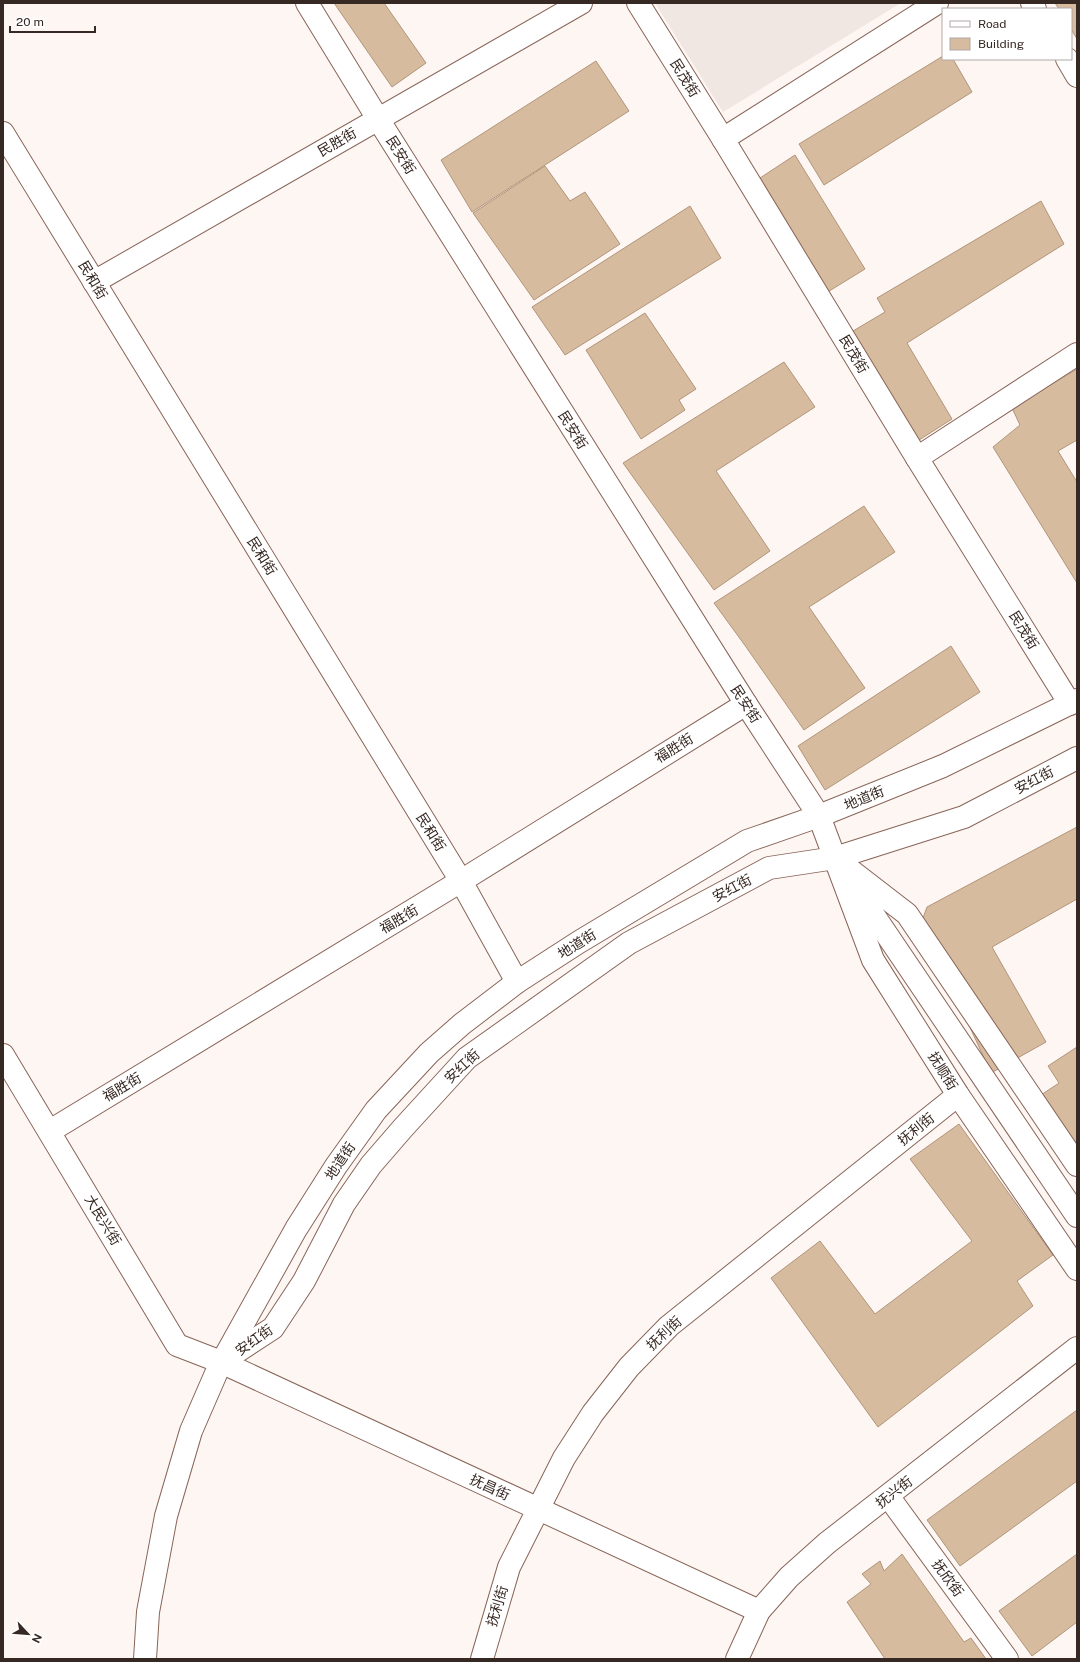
<svg xmlns="http://www.w3.org/2000/svg" width="1080" height="1662" viewBox="0 0 1080 1662" font-family="'Public Sans','Noto Sans SC',sans-serif">
<style>
.built{fill:#f0e6e2}
.building{fill:#d7bb9f;stroke:#b0957a}
.lines{fill:none;stroke-linecap:round;stroke-linejoin:round}
.street-casing{stroke:#886558;stroke-width:24}
.secondary-casing{stroke:#886558;stroke-width:24}
.street{stroke:#fff;stroke-width:22}
.secondary{stroke:#fff;stroke-width:22}
.labels{text-anchor:middle;dominant-baseline:central;stroke-width:3.5;stroke-linejoin:round;paint-order:stroke}
.street-label{font-size:14px;fill:#362822;stroke:#fff}
</style>
<rect width="100%" height="100%" fill="#fef6f3"/>
<path class="built" d="M655 3H901L723 112Z"/>
<g class="building">
<path d="M334 3H384L426 63 392 87Z"/>
<path d="M1055 3H1077V39L1071 29V9H1059Z"/>
<path d="M943 56V59H953L972 92 824 185 799 144Z"/>
<path d="M596 61 629 111 472 212 441 160Z"/>
<path d="M795 155 865 269 826 293 757 180Z"/>
<path d="M545 166 570 201 585 192 620 244 534 300 473 213Z"/>
<path d="M1041 201 1064 244 907 343 952 419 916 442 848 334 885 312 877 298Z"/>
<path d="M690 206 721 258 565 355 532 307Z"/>
<path d="M645 313 696 389 679 400 685 410 641 439 586 350Z"/>
<path d="M784 362 815 407 716 471 770 551 714 590 623 463Z"/>
<path d="M1077 369V440L1058 451 1077 482V583L993 447 1020 425 1012 408Z"/>
<path d="M864 506 895 552 809 607 865 688 804 730 744 644 714 603Z"/>
<path d="M951 646 980 692 825 790 798 746Z"/>
<path d="M1077 827V899L992 947 1046 1042 991 1073 932 945 915 940 927 907Z"/>
<path d="M1077 1047V1174L1029 1103 1059 1083 1048 1066Z"/>
<path d="M959 1124 1053 1255 1017 1281 1033 1306 878 1427 771 1278 820 1241 875 1314 972 1241 910 1159Z"/>
<path d="M1077 1410V1481L960 1566 927 1520Z"/>
<path d="M902 1554 964 1642 971 1638 986 1659H885L847 1602 871 1584 862 1574 880 1561 884 1571Z"/>
<path d="M1077 1554V1622L1032 1656 999 1611Z"/>
</g>
<g class="lines">
<g class="street-casing">
<g id="street">
<path d="M723 139 937 3"/>
<path d="M917 458 1077 354"/>
</g>
</g>
<g class="secondary-casing">
<g id="secondary">
<path d="M307 3 378 119 746 704 819 816 873 960 958 1095 1077 1269"/>
<path d="M638 3 723 139 917 458 1070 704"/>
<path d="M1032 3 1035 9"/>
<path d="M1067 59 1077 76"/>
<path d="M3 133 461 881 517 982"/>
<path d="M94 282 581 3"/>
<path d="M850 870 907 914 1077 1165"/>
<path d="M856 889 1077 1216"/>
<path d="M3 1055 177 1345 221 1362 759 1611"/>
<path d="M50 1131 461 881 746 704"/>
<path d="M224 1358 296 1229 336 1166 376 1110 429 1053 462 1024 517 982 579 942 747 841 819 816 943 766 1077 700"/>
<path d="M888 1496 1007 1659"/>
<path d="M145 1659 148 1612 166 1516 191 1431 221 1362 273 1328 304 1281 344 1204 371 1165 403 1128 467 1058 629 943 769 868 835 858 964 817 1077 758"/>
<path d="M482 1659 509 1567 564 1458 593 1413 629 1367 669 1326 958 1095"/>
<path d="M737 1659 759 1611 789 1577 827 1543 1077 1348"/>
</g>
</g>
<use href="#street" class="street"/>
<use href="#secondary" class="secondary"/>
</g>
<g class="labels">
<g class="street-label">
<text transform="translate(685 78) rotate(58)">民茂街</text>
<text transform="translate(337 142) rotate(-30)">民胜街</text>
<text transform="translate(401 155) rotate(58)">民安街</text>
<text transform="translate(93 280) rotate(59)">民和街</text>
<text transform="translate(854 354) rotate(59)">民茂街</text>
<text transform="translate(573 430) rotate(58)">民安街</text>
<text transform="translate(262 556) rotate(58)">民和街</text>
<text transform="translate(1024 630) rotate(58)">民茂街</text>
<text transform="translate(746 704) rotate(57)">民安街</text>
<text transform="translate(674 748) rotate(-32)">福胜街</text>
<text transform="translate(1034 780) rotate(-28)">安红街</text>
<text transform="translate(864 798) rotate(-22)">地道街</text>
<text transform="translate(431 832) rotate(58)">民和街</text>
<text transform="translate(732 888) rotate(-28)">安红街</text>
<text transform="translate(399 919) rotate(-31)">福胜街</text>
<text transform="translate(577 944) rotate(-32)">地道街</text>
<text transform="translate(462 1066) rotate(-43)">安红街</text>
<text transform="translate(943 1071) rotate(58)">抚顺街</text>
<text transform="translate(122 1087) rotate(-31)">福胜街</text>
<text transform="translate(916 1129) rotate(-39)">抚利街</text>
<text transform="translate(340 1161) rotate(-56)">地道街</text>
<text transform="translate(103 1220) rotate(59)">大民兴街</text>
<text transform="translate(664 1333) rotate(-43)">抚利街</text>
<text transform="translate(254 1340) rotate(-35)">安红街</text>
<text transform="translate(490 1487) rotate(25)">抚昌街</text>
<text transform="translate(894 1492) rotate(-38)">抚兴街</text>
<text transform="translate(948 1578) rotate(54)">抚欣街</text>
<text transform="translate(497 1606) rotate(-73)">抚利街</text>
</g>
</g>
<rect width="1080" height="1662" fill="none" stroke="#362822" stroke-width="8"/>
<rect x="942" y="8" width="130" height="52" fill="#ffffff" stroke="#afa9a7"/>
<rect x="950" y="21" width="20" height="6" fill="#ffffff" stroke="#afa9a7"/>
<text x="978" y="28" font-size="12" fill="#362822">Road</text>
<rect x="950" y="38" width="20" height="12" fill="#d7bb9f" stroke="#afa9a7"/>
<text x="978" y="48" font-size="12" fill="#362822">Building</text>
<g transform="translate(28 1634) rotate(116)" stroke="#ffffff" stroke-width="3" paint-order="stroke">
<path d="M0-3L7 15L0 10L-7 15Z" fill="#362822"/>
<text y="-6" font-size="11" font-weight="bold" text-anchor="middle" fill="#362822">N</text>
</g>
<path d="M10 26v6h85v-6" fill="none" stroke="#362822" stroke-width="2"/>
<text x="16" y="26" font-size="12" fill="#362822" stroke="#ffffff" stroke-width="3" paint-order="stroke">20 m</text>
</svg>
